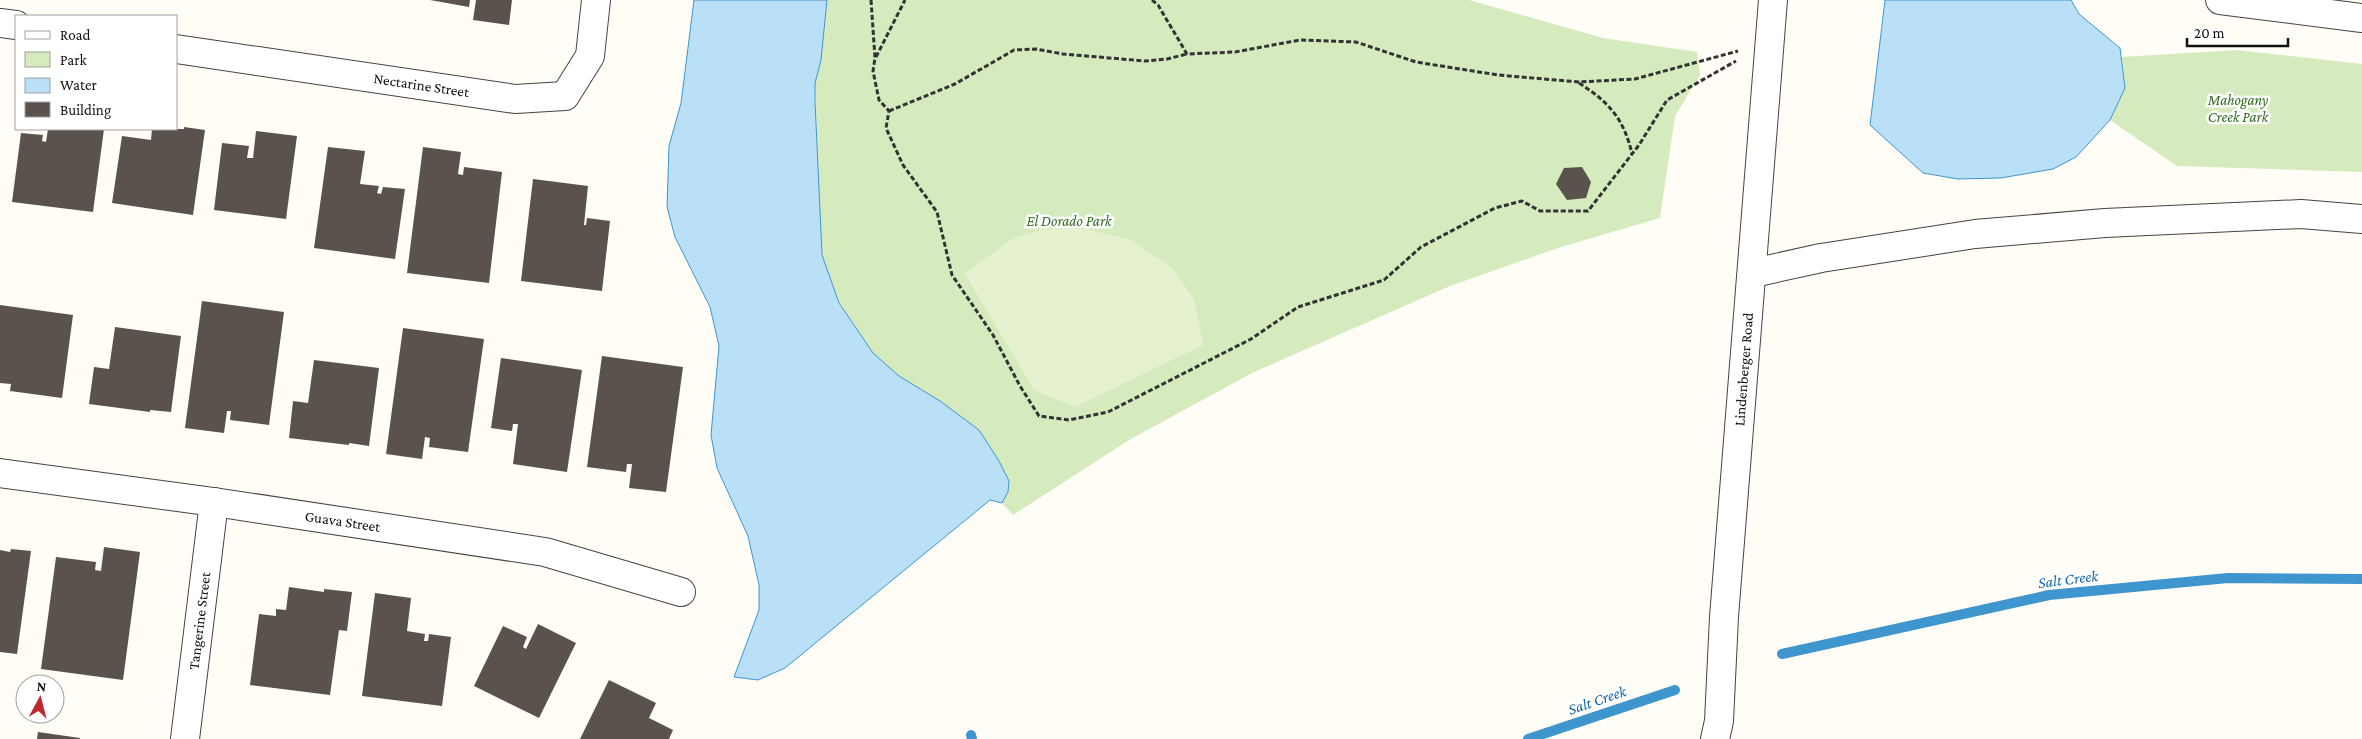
<svg xmlns="http://www.w3.org/2000/svg" width="2362" height="739" viewBox="0 0 2362 739" font-family="'Crimson Pro',serif">
<style>
.green{fill:#d5ebbd}
.pitch{fill:#e6f2cf}
.water{fill:#b9e0f7;stroke:#3f96cf}
.lines{fill:none;stroke-linecap:round;stroke-linejoin:round}
.stream{stroke:#3f96cf;stroke-width:10}
.building{fill:#5a524d}
.minor-casing{stroke:#444;stroke-width:30}
.path{stroke:#333;stroke-width:3;stroke-dasharray:5 2.5;stroke-linecap:butt}
.minor{stroke:#fff;stroke-width:28}
.labels{text-anchor:middle;dominant-baseline:central;stroke-width:5;stroke-linejoin:round;paint-order:stroke}
.street-label{font-size:15px;fill:#111;stroke:#fff}
.park-label{font-size:15px;font-style:italic;fill:#2f6b1f;stroke:#fff}
.water-label{font-size:16px;font-style:italic;fill:#1768a6;stroke:#fff}
</style>
<rect width="100%" height="100%" fill="#fffdf5"/>
<g class="green">
<path d="M827 0H1469L1603 38 1697 52 1700 75 1675 116 1660 218 1561 247 1450 286 1252 373 1129 440 1013 515 1002 503 1008 492 899 376 873 353 839 303 822 255 820 214 815 83 821 60Z"/>
<path d="M2236 50 2362 64V172L2177 166 2110 120 2125 88 2122 57Z"/>
</g>
<path class="pitch" d="M1086 229 1131 240 1172 268 1194 299 1203 345 1075 407 1034 390 965 274 1015 237 1043 230Z"/>
<g class="water">
<path d="M694 0H827L821 60 815 83V101L822 255 839 303 873 353 899 376 940 401 979 430 999 461 1009 481 1008 492 1002 503 990 500 785 668 758 680 734 677 759 610V585L748 536 717 468 711 435 719 346 710 307 675 237 667 207 669 146 681 103Z"/>
<path d="M1885 0H2071L2079 14 2120 48 2125 88 2110 120 2076 157 2053 169 2001 178 1958 179 1923 173 1870 125Z"/>
</g>
<g class="lines">
<g class="stream">
<path d="M1782 654 2049 595 2228 578 2362 579"/>
<path d="M971 735 972 739"/>
<path d="M1528 739 1675 690"/>
</g>
</g>
<g class="building">
<path d="M430 0H470L469 7Z"/>
<path d="M476 0H512L509 25 473 20Z"/>
<path d="M184 127 205 130 193 215 112 203 122 136 151 140 152 129H184Z"/>
<path d="M48 129H104L93 212 12 202 21 133 43 135 42 141 46 142Z"/>
<path d="M256 131 297 136 286 219 214 210 222 143 249 146 247 158H253Z"/>
<path d="M328 147 365 151 360 184 379 186 377 193 381 194 383 187 405 189 395 259 314 248Z"/>
<path d="M423 147 461 152 458 174 463 175 464 167 502 172 489 283 407 273Z"/>
<path d="M1582 167 1591 182 1586 198 1567 200 1556 184 1564 168Z"/>
<path d="M533 179 588 186 584 225H586L587 218 610 221 602 291 521 281Z"/>
<path d="M202 301 284 312 269 425 230 420 231 411H227L224 433 185 428Z"/>
<path d="M0 305 73 315 62 398 10 391 11 384 0 383Z"/>
<path d="M115 327 181 336 171 412 150 410V412L89 404 94 367 109 369Z"/>
<path d="M403 328 484 339 468 452 429 447 430 438 425 437 422 459 386 454Z"/>
<path d="M602 356 683 367 666 492 629 488 632 464H627L626 472 587 467Z"/>
<path d="M501 358 582 370 567 472 513 464 518 424H513L512 431 491 428Z"/>
<path d="M314 360 379 368 369 446 349 443V445L289 438 293 401 308 403Z"/>
<path d="M104 547 140 552 123 680 41 669 56 557 96 562 95 570 101 571Z"/>
<path d="M11 549 31 551 17 654 0 652V550L10 552Z"/>
<path d="M289 587 324 592V589L352 592 347 631 339 630 330 695 250 685 259 614 276 616V609L286 610Z"/>
<path d="M375 593 411 598 407 631 425 634 424 641H428L429 634 451 637 442 706 362 696Z"/>
<path d="M538 624 576 643 539 718 474 686 503 626 527 637 523 647 526 649Z"/>
<path d="M609 680 656 703 649 718 673 730 669 739H580Z"/>
<path d="M38 732 80 738V739H37Z"/>
</g>
<g class="lines">
<g class="minor-casing">
<g id="minor">
<path d="M2220 0 2362 18"/>
<path d="M0 23 16 25"/>
<path id="s1" d="M176 49 515 99 565 96 590 56 596 0"/>
<path d="M1753 273 1821 258 1975 234 2105 223 2301 214 2362 219"/>
<path id="s2" d="M0 473 214 502 545 552 681 592"/>
<path id="s3" d="M185 739 214 502"/>
<path id="s4" d="M1715 739 1719 721 1724 617 1773 0"/>
</g>
</g>
<g class="path">
<path d="M871 0 875 58 873 71 879 100 889 111 886 128 903 165 937 212 952 275 993 335 1020 386 1039 416 1069 420 1108 412 1251 339 1298 307 1384 280 1421 247 1495 208 1522 201 1540 211H1588L1639 145 1667 100 1736 61"/>
<path d="M1152 0 1158 5 1187 54 1235 52 1300 40 1356 42 1416 62 1498 75 1579 82 1635 79 1738 51"/>
<path d="M876 57 905 0"/>
<path d="M1579 83C1609 102 1624 119 1632 154"/>
<path d="M889 111 955 84 1014 50 1036 49 1063 54 1145 61 1167 59 1187 54"/>
</g>
<use href="#minor" class="minor"/>
</g>
<g class="labels">
<g class="street-label">
<text stroke="none"><textPath href="#s1" startOffset="248">Nectarine Street</textPath></text>
<text stroke="none"><textPath href="#s4" startOffset="371">Lindenberger Road</textPath></text>
<text stroke="none"><textPath href="#s2" startOffset="346">Guava Street</textPath></text>
<text stroke="none"><textPath href="#s3" startOffset="119">Tangerine Street</textPath></text>
</g>
<g class="park-label">
<text x="2238" y="100">Mahogany<tspan x="2238" dy="17">Creek Park</tspan></text>
<text x="1069" y="221">El Dorado Park</text>
</g>
<g class="water-label">
<text transform="translate(2068 579) rotate(-7)">Salt Creek</text>
<text transform="translate(1597 700) rotate(-19)">Salt Creek</text>
</g>
</g>
<rect x="15" y="15" width="162" height="115" fill="#ffffff" stroke="#a0a0a0"/>
<rect x="25" y="31" width="25" height="8" fill="#ffffff" stroke="#a0a0a0"/>
<text x="60" y="40" font-size="15" fill="#111111">Road</text>
<rect x="25" y="52" width="25" height="15" fill="#d5ebbd" stroke="#a0a0a0"/>
<text x="60" y="65" font-size="15" fill="#111111">Park</text>
<rect x="25" y="78" width="25" height="15" fill="#b9e0f7" stroke="#a0a0a0"/>
<text x="60" y="90" font-size="15" fill="#111111">Water</text>
<rect x="25" y="102" width="25" height="15" fill="#5a524d" stroke="#a0a0a0"/>
<text x="60" y="115" font-size="15" fill="#111111">Building</text>
<g transform="translate(40 699) rotate(7)"><circle r="24" fill="#ffffff" stroke="#a0a0a0"/>
<path d="M0-4L9 19L0 12L-9 19Z" fill="#c4262e"/>
<text y="-8" font-size="14" font-weight="bold" text-anchor="middle" fill="#111111">N</text>
</g>
<path d="M2187 38v8h101v-8" fill="none" stroke="#111111" stroke-width="2.5"/>
<text x="2194" y="38" font-size="15" fill="#111111" stroke="#ffffff" stroke-width="4" paint-order="stroke">20 m</text>
</svg>
